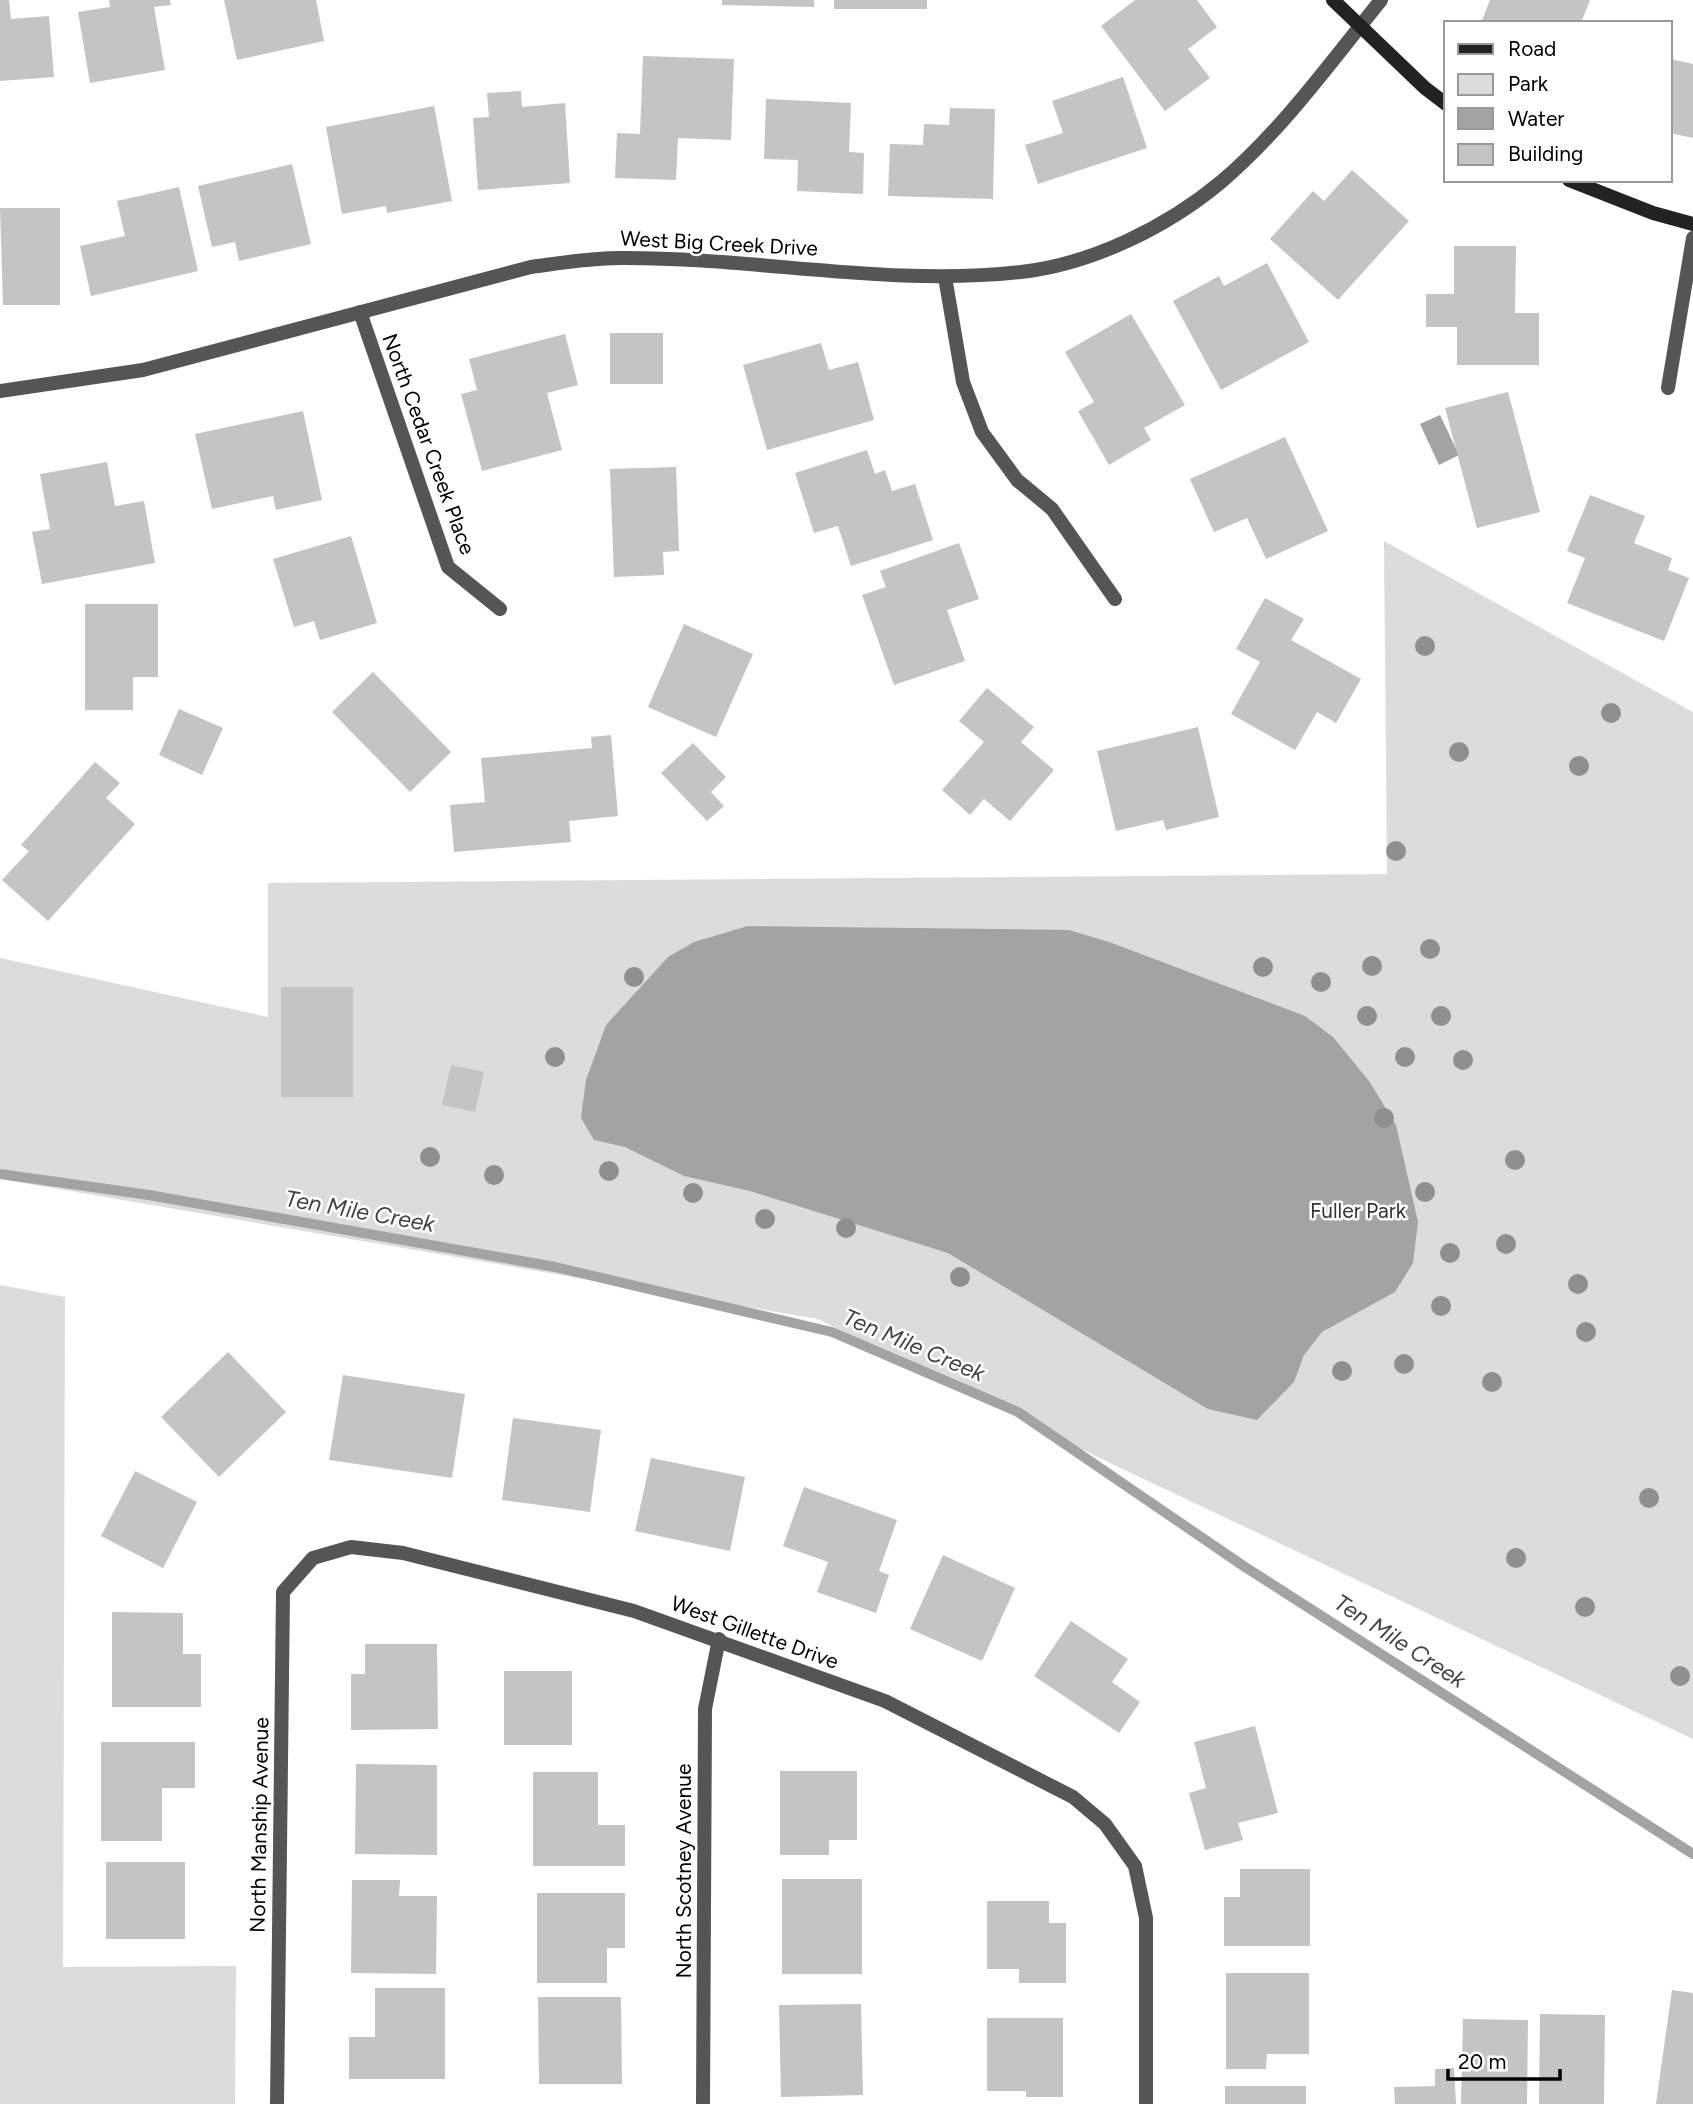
<svg xmlns="http://www.w3.org/2000/svg" width="1693" height="2104" viewBox="0 0 1693 2104" font-family="Figtree,sans-serif">
<style>
.green{fill:#dcdcdc}
.water{fill:#a3a3a3}
.lines{fill:none;stroke-linecap:round;stroke-linejoin:round}
.stream{stroke:#a3a3a3;stroke-width:10}
.building{fill:#c4c4c4}
.street{stroke:#555;stroke-width:14}
.secondary{stroke:#222;stroke-width:14}
.tree{fill:#8f8f8f}
.labels{text-anchor:middle;dominant-baseline:central;stroke-width:5;stroke-linejoin:round;paint-order:stroke}
.street-label{font-size:21px;fill:#000;stroke:#fff}
.park-label{font-size:21px;fill:#333;stroke:#fff}
.water-label{font-size:23px;font-style:italic;fill:#444;stroke:#fff}
</style>
<rect width="100%" height="100%" fill="#fff"/>
<g class="green">
<path d="M1384 541 1693 712V1739L1114 1465 818 1319 0 1179V958L268 1017V883L1387 874Z"/>
<path d="M0 1285 65 1297 63 1967 236 1966 235 2104H0Z"/>
</g>
<g class="water">
<path d="M1440 415 1459 455 1439 465 1420 424Z"/>
<path d="M748 926 1069 930 1112 943 1305 1016 1333 1037 1369 1081 1396 1125 1418 1222 1413 1263 1395 1292 1322 1332 1304 1355 1294 1382 1257 1420 1208 1409 948 1253 750 1191 684 1176 625 1147 594 1140 581 1118 586 1080 606 1025 668 957 694 942Z"/>
</g>
<g class="lines">
<path class="stream" d="M0 1174 149 1195 555 1267 832 1332 1018 1412 1245 1567 1693 1854"/>
</g>
<g class="building">
<path d="M0 0H9L11 19 49 16 54 77 0 81Z"/>
<path d="M109 0H170L171 5 154 7 165 70 90 83 78 12 110 7Z"/>
<path d="M224 0H316L324 41 237 60Z"/>
<path d="M722 0H814V7L722 5Z"/>
<rect x="834" y="0" width="93" height="9"/>
<path d="M1135 0H1197L1217 27 1188 49 1210 78 1165 111 1101 26Z"/>
<path d="M1490 0H1590L1581 23H1481Z"/>
<path d="M643 56 734 59 731 140 678 138 676 180 615 178 617 133 640 134Z"/>
<path d="M1670 59 1693 64V138L1670 133Z"/>
<path d="M1123 77 1147 148 1038 184 1025 145 1063 133 1052 101Z"/>
<path d="M521 91 522 107 565 103 570 183 478 190 473 118 489 117 487 93Z"/>
<path d="M766 99 851 103 849 152 864 153 863 194 797 191 798 160 764 159Z"/>
<path d="M434 106 452 201 387 213 386 206 342 214 326 127Z"/>
<path d="M950 108 995 109 993 199 888 196 890 144 923 145 924 124 949 125Z"/>
<path d="M292 164 311 244 239 261 235 242 212 247 198 186Z"/>
<path d="M1352 170 1409 221 1338 300 1270 239 1313 191 1324 201Z"/>
<path d="M179 187 198 271 91 296 80 246 125 236 117 201Z"/>
<path d="M0 208H60V305H3Z"/>
<path d="M1454 246H1516L1515 313H1539V365H1457V327H1426V294H1454Z"/>
<path d="M1267 263 1309 342 1221 390 1173 301 1219 276 1224 286Z"/>
<path d="M1131 314 1185 405 1144 428 1151 440 1109 465 1078 411 1094 402 1065 352Z"/>
<rect x="610" y="333" width="53" height="51"/>
<path d="M565 334 578 385 547 393 562 450 482 471 461 394 477 390 469 359Z"/>
<path d="M821 343 829 370 858 362 874 420 767 450 743 365Z"/>
<path d="M1508 392 1540 512 1477 528 1445 408Z"/>
<path d="M303 411 322 500 276 510 273 496 212 509 195 434Z"/>
<path d="M1285 437 1328 531 1266 559 1247 518 1214 532 1190 479Z"/>
<path d="M867 450 875 474 885 470 892 491 915 484 933 540 851 566 838 526 814 533 795 473Z"/>
<path d="M107 462 115 506 144 501 155 563 42 584 32 532 50 529 40 474Z"/>
<path d="M676 467 679 551 663 552 664 575 614 577 610 469Z"/>
<path d="M1590 495 1645 516 1634 543 1672 558 1668 570 1689 578 1664 641 1567 603 1585 558 1567 551Z"/>
<path d="M351 536 377 623 320 640 314 621 294 627 273 559Z"/>
<path d="M959 543 979 599 947 610 965 661 894 685 862 595 886 587 880 571Z"/>
<path d="M1265 598 1304 619 1291 640 1361 679 1336 723 1317 712 1295 750 1231 714 1260 662 1236 649Z"/>
<path d="M85 604H158V677H133V710H85Z"/>
<path d="M684 624 753 654 716 737 648 707Z"/>
<path d="M373 672 451 752 410 792 332 712Z"/>
<path d="M987 688 1034 727 1021 742 1054 770 1010 821 984 799 970 815 942 790 984 742 959 721Z"/>
<path d="M179 709 223 728 202 775 159 755Z"/>
<path d="M1198 727 1219 817 1166 830 1163 820 1116 831 1097 751Z"/>
<path d="M611 735 618 816 569 821 571 842 454 852 450 805 485 802 481 758 592 748 591 737Z"/>
<path d="M693 743 726 777 711 792 724 806 707 821 661 773Z"/>
<path d="M95 762 120 783 106 798 135 824 48 921 2 880 29 851 21 845Z"/>
<rect x="281" y="987" width="72" height="110"/>
<path d="M451 1065 484 1072 475 1112 442 1105Z"/>
<path d="M228 1352 286 1412 219 1477 161 1417Z"/>
<path d="M343 1375 465 1394 452 1478 329 1460Z"/>
<path d="M513 1418 601 1430 590 1512 502 1500Z"/>
<path d="M651 1458 745 1477 730 1551 635 1531Z"/>
<path d="M135 1471 197 1502 163 1568 101 1536Z"/>
<path d="M804 1487 897 1520 879 1571 889 1575 876 1613 817 1592 828 1562 783 1546Z"/>
<path d="M943 1555 1015 1588 982 1661 910 1629Z"/>
<path d="M112 1612 183 1613V1654H201V1707H112Z"/>
<path d="M1071 1621 1128 1659 1112 1682 1140 1702 1119 1733 1034 1676Z"/>
<path d="M365 1644H437L438 1729 351 1730V1674H365Z"/>
<rect x="504" y="1671" width="68" height="74"/>
<path d="M1255 1726 1278 1813 1238 1823 1243 1840 1205 1850 1189 1793 1206 1788 1194 1742Z"/>
<path d="M101 1742H195V1788H162V1841H101Z"/>
<path d="M356 1764 437 1765V1855L355 1854Z"/>
<path d="M780 1771H857V1840H829V1855H780Z"/>
<path d="M533 1772H598V1825H625V1866H533Z"/>
<rect x="106" y="1862" width="79" height="77"/>
<path d="M1240 1869H1310V1946H1224V1897H1240Z"/>
<rect x="782" y="1879" width="80" height="95"/>
<path d="M352 1880H400L399 1896H437L436 1974 351 1973Z"/>
<path d="M537 1893H625V1948H607V1983H537Z"/>
<path d="M987 1901H1049V1923H1066V1983H1019V1969H987Z"/>
<path d="M1226 1973H1309V2054H1267L1266 2069H1226Z"/>
<path d="M375 1988H445V2079H349V2037H375Z"/>
<path d="M1672 1990 1693 1993V2104H1656Z"/>
<path d="M538 1997H621L622 2084H539Z"/>
<path d="M861 2004 863 2095 781 2097 779 2005Z"/>
<path d="M1540 2014 1605 2015 1604 2104H1539Z"/>
<path d="M987 2018H1063V2097H1026V2091H987Z"/>
<path d="M1463 2019 1528 2020 1527 2104H1461Z"/>
<path d="M1454 2068 1456 2104H1395L1394 2087 1435 2086V2069Z"/>
<rect x="1225" y="2086" width="81" height="18"/>
</g>
<g class="lines">
<g class="street">
<path d="M945 277 963 382 982 432 1017 480 1052 509 1115 599"/>
<path d="M360 312 448 567 500 609"/>
<path d="M1668 388 1693 238"/>
<path d="M0 391 143 370 531 267C561 263 590 258 620 258 754 257 888 287 1021 272 1092 264 1167 227 1221 182 1282 130 1331 62 1381 0"/>
<path d="M277 2104 283 1592 313 1558 351 1547 403 1553 634 1611 885 1701 1073 1797 1105 1824 1135 1866 1146 1918V2104"/>
<path d="M703 2104 705 1709 719 1639"/>
</g>
<g class="secondary">
<path d="M1333 0 1425 88 1446 104"/>
<path d="M1569 180 1653 213 1693 224"/>
</g>
</g>
<g class="tree">
<circle cx="1425" cy="646" r="10"/>
<circle cx="1611" cy="713" r="10"/>
<circle cx="1459" cy="752" r="10"/>
<circle cx="1579" cy="766" r="10"/>
<circle cx="1396" cy="851" r="10"/>
<circle cx="1430" cy="949" r="10"/>
<circle cx="1372" cy="966" r="10"/>
<circle cx="1263" cy="967" r="10"/>
<circle cx="634" cy="977" r="10"/>
<circle cx="1321" cy="982" r="10"/>
<circle cx="1367" cy="1016" r="10"/>
<circle cx="1441" cy="1016" r="10"/>
<circle cx="555" cy="1057" r="10"/>
<circle cx="1405" cy="1057" r="10"/>
<circle cx="1463" cy="1060" r="10"/>
<circle cx="1384" cy="1118" r="10"/>
<circle cx="430" cy="1157" r="10"/>
<circle cx="1515" cy="1160" r="10"/>
<circle cx="609" cy="1171" r="10"/>
<circle cx="494" cy="1175" r="10"/>
<circle cx="1425" cy="1192" r="10"/>
<circle cx="693" cy="1193" r="10"/>
<circle cx="765" cy="1219" r="10"/>
<circle cx="846" cy="1228" r="10"/>
<circle cx="1506" cy="1244" r="10"/>
<circle cx="1450" cy="1253" r="10"/>
<circle cx="960" cy="1277" r="10"/>
<circle cx="1578" cy="1284" r="10"/>
<circle cx="1441" cy="1306" r="10"/>
<circle cx="1586" cy="1332" r="10"/>
<circle cx="1404" cy="1364" r="10"/>
<circle cx="1342" cy="1371" r="10"/>
<circle cx="1492" cy="1382" r="10"/>
<circle cx="1649" cy="1498" r="10"/>
<circle cx="1516" cy="1558" r="10"/>
<circle cx="1585" cy="1607" r="10"/>
<circle cx="1680" cy="1676" r="10"/>
</g>
<g class="labels">
<g class="street-label">
<text transform="translate(719 243) rotate(3)">West Big Creek Drive</text>
<text transform="translate(429 444) rotate(70)">North Cedar Creek Place</text>
<text transform="translate(755 1632) rotate(20)">West Gillette Drive</text>
<text transform="translate(259 1825) rotate(-89)">North Manship Avenue</text>
<text transform="translate(683 1871) rotate(-90)">North Scotney Avenue</text>
</g>
<g class="park-label">
<text x="1358" y="1210">Fuller Park</text>
</g>
<g class="water-label">
<text transform="translate(360 1211) rotate(10)">Ten Mile Creek</text>
<text transform="translate(914 1345) rotate(23)">Ten Mile Creek</text>
<text transform="translate(1400 1641) rotate(33)">Ten Mile Creek</text>
</g>
</g>
<rect x="1444" y="21" width="228" height="161" fill="#ffffff" stroke="#999999" stroke-width="2"/>
<rect x="1458" y="44" width="35" height="10" fill="#222222" stroke="#999999" stroke-width="2"/>
<text x="1508" y="56" font-size="21" fill="#000000">Road</text>
<rect x="1458" y="74" width="35" height="21" fill="#dcdcdc" stroke="#999999" stroke-width="2"/>
<text x="1508" y="91" font-size="21" fill="#000000">Park</text>
<rect x="1458" y="108" width="35" height="21" fill="#a3a3a3" stroke="#999999" stroke-width="2"/>
<text x="1508" y="126" font-size="21" fill="#000000">Water</text>
<rect x="1458" y="144" width="35" height="21" fill="#c4c4c4" stroke="#999999" stroke-width="2"/>
<text x="1508" y="161" font-size="21" fill="#000000">Building</text>
<path d="M1448 2069v10h112v-10" fill="none" stroke="#000000" stroke-width="3.5"/>
<text x="1458" y="2069" font-size="21" fill="#000000" stroke="#ffffff" stroke-width="5" paint-order="stroke">20 m</text>
</svg>
